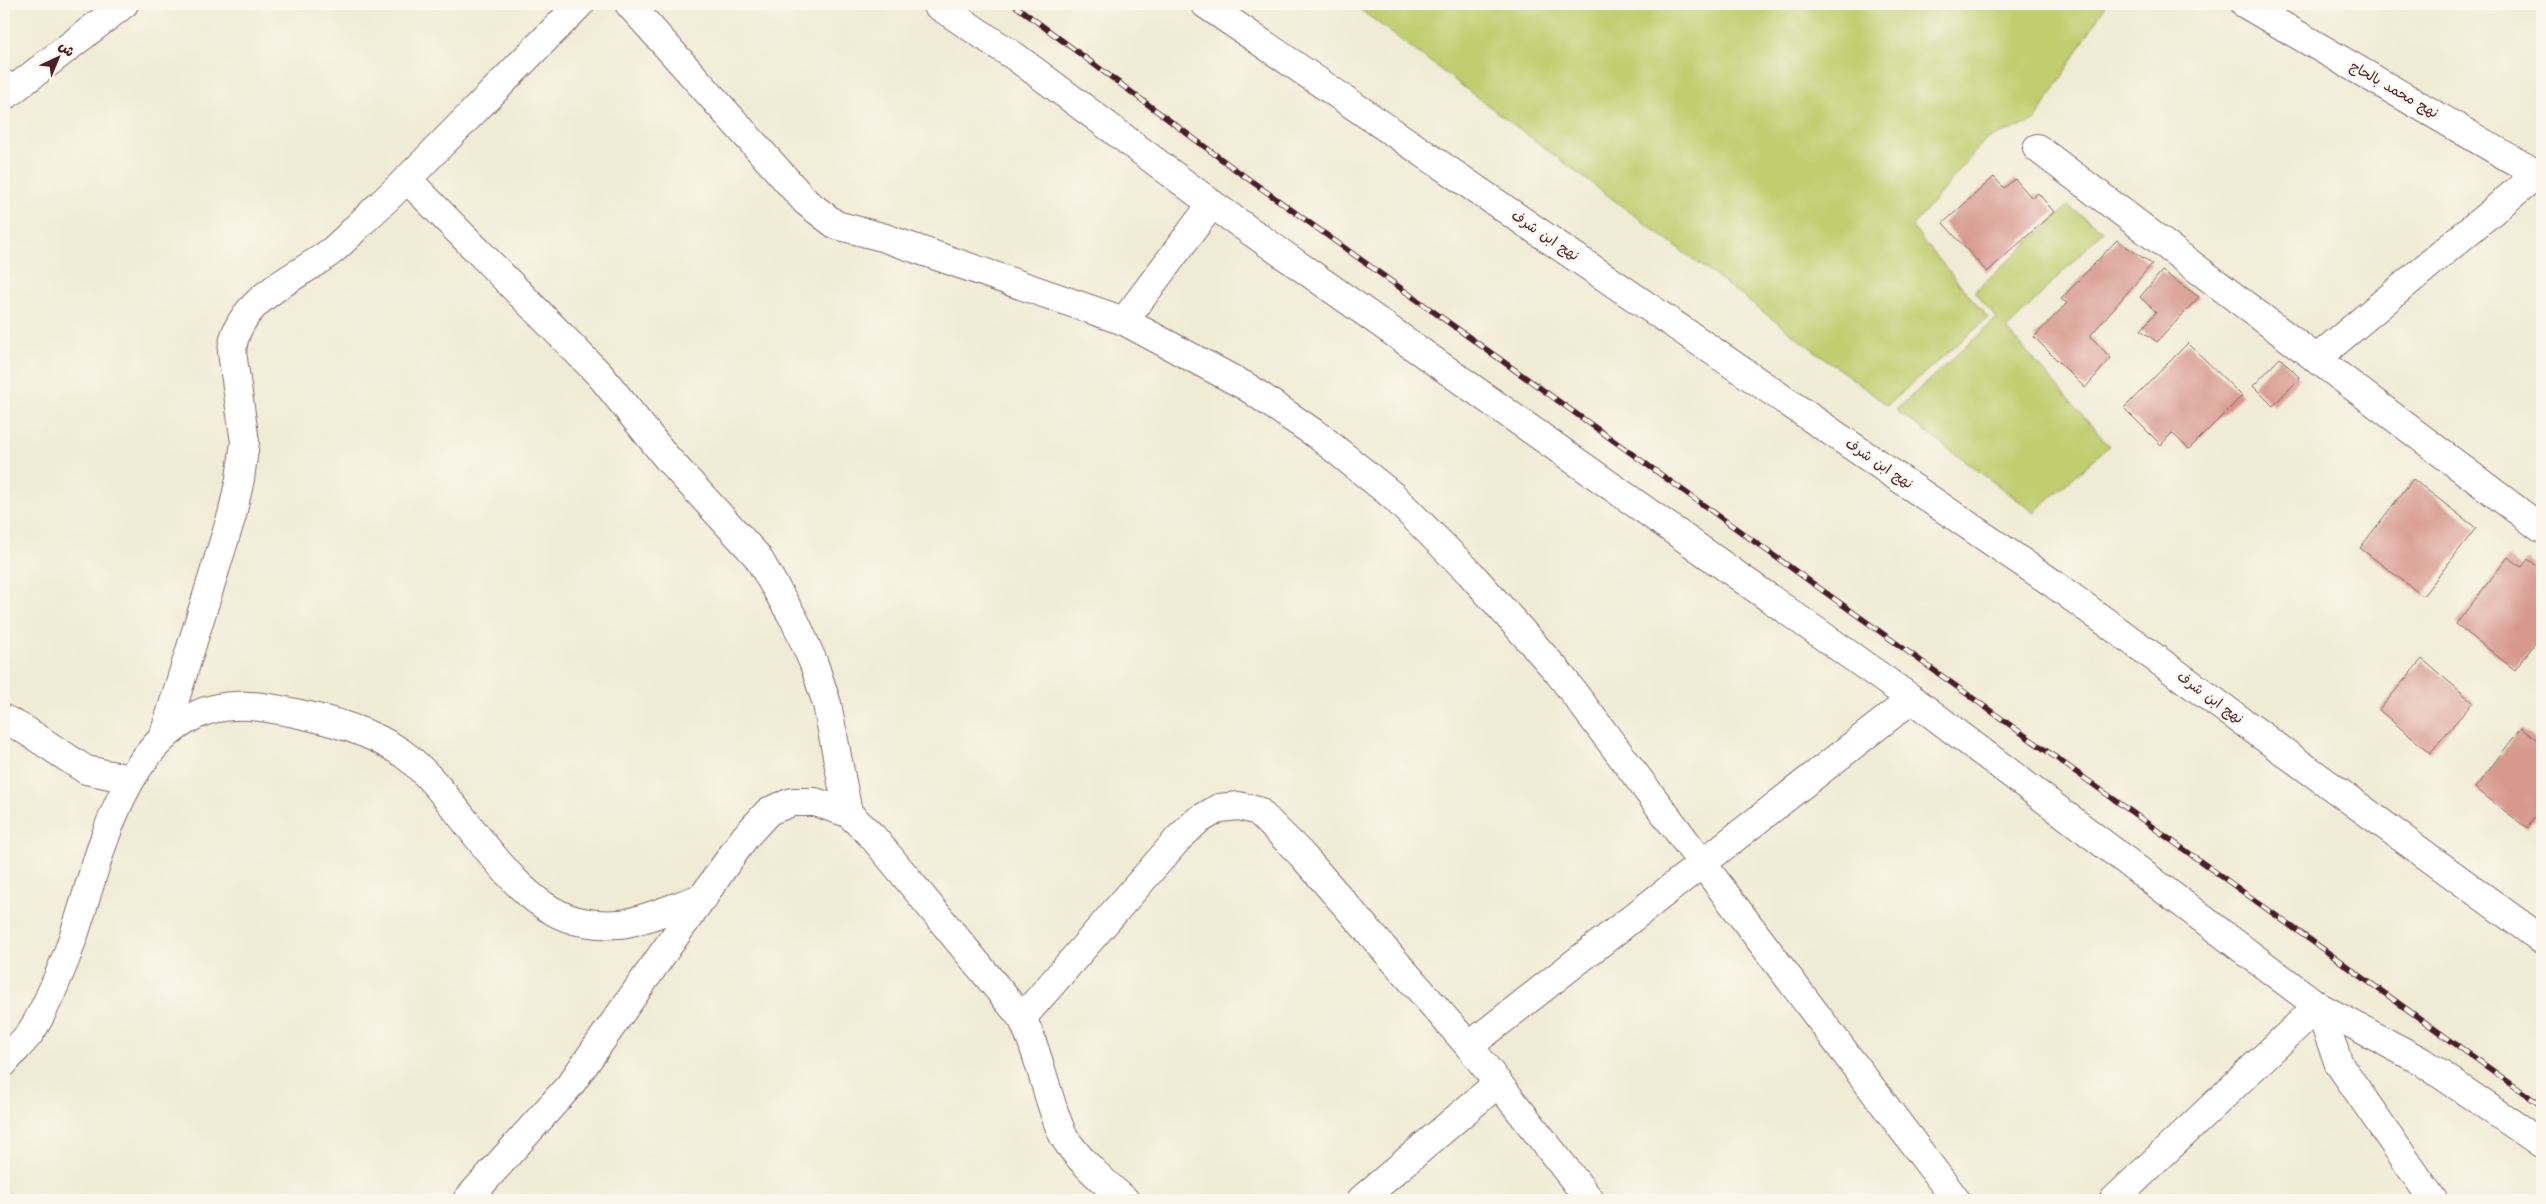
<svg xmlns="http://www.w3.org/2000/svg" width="2546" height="1204" viewBox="0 0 2546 1204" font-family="Kalam,'Playpen Sans Arabic',sans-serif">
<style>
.green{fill:#c0ce70;stroke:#85764e}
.building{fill:#d7988e}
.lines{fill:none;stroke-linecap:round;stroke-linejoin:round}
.minor-casing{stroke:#846666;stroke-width:30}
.secondary-casing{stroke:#846666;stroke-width:30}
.minor{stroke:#fff;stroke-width:28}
.secondary{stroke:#fff;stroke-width:28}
.rail-casing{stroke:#4a1f2b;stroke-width:5.5}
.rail{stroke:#fbf7ec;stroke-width:4;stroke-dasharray:11;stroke-linecap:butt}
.labels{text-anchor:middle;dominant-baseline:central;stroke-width:4;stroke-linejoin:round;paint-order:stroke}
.street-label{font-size:14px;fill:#4a1f2b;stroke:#fbf7ec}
</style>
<rect width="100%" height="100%" fill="#fbf7ec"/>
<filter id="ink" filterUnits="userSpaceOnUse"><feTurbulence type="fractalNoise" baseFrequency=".02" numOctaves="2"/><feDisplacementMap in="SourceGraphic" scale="10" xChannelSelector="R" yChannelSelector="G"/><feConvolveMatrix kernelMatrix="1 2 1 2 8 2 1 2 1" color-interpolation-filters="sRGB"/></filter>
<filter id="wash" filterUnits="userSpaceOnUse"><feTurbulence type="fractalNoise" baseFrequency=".0096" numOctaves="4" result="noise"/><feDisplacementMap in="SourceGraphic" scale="20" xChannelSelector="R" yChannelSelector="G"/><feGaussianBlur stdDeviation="1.12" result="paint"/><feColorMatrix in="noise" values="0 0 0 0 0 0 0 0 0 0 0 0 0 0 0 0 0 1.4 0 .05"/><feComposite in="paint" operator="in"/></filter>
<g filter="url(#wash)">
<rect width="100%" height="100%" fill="#f0ebd4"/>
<g class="green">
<path d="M1353 4H2106L2035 121 1985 140 1912 227 1988 318 1887 405Z"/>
<path d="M2068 206 2103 231 2007 329 2109 446 2034 512 1896 410 1997 318 1974 292Z"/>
</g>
<g id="blocks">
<g class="building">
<path d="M1994 177 2004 188 2015 179 2032 198 2038 193 2054 212 1987 272 1943 223Z"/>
<path d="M2117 240 2152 264 2090 336 2111 358 2085 388 2034 337 2067 303 2061 299Z"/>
<path d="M2162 271 2199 297 2157 342 2141 330 2156 312 2140 297Z"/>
<path d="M2188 343 2242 396 2189 449 2172 433 2161 445 2124 408Z"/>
<path d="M2280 358 2300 378 2273 406 2253 386Z"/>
<path d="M2413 479 2476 528 2423 596 2360 548Z"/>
<path d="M2508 557 2522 567 2528 559 2542 570V634L2515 670 2456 624Z"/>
<path d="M2422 659 2473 702 2430 753 2379 710Z"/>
<path d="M2521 728 2542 744V808L2527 828 2475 788Z"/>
</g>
</g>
</g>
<g filter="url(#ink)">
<use href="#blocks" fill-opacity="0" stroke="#846666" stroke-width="1"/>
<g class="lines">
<g class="minor-casing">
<g id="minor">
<path d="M629 4 806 202 836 225 882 237 1124 321 1247 387 1320 437 1393 496 1470 573 1558 672 1956 1200"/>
<path d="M936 4 1017 58 1212 204 1912 699 2318 1006 2339 1064 2433 1200"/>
<path d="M2245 4 2542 177"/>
<path d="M4 84 8 94 124 4"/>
<path d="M2037 148 2542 529"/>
<path d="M407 179 600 375 667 458 757 556 795 621 814 664 827 704 848 813"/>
<path d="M1124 321 1212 204"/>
<path d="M2316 359 2537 174"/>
<path d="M4 719 25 730 86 770 130 779"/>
<path d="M163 738 232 515 240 479 245 442 232 352C235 301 293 280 329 253 340 245 350 234 359 225 382 203 406 181 428 158 478 107 529 55 580 4"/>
<path d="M1022 1018 1179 838 1197 821 1219 808 1239 806 1258 811 1301 854 1469 1046 1590 1200"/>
<path d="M1469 1046 1912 699"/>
<path d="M4 1063C12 1053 22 1043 30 1033 42 1016 57 980 65 960 97 880 110 757 196 715 226 700 263 706 295 713 332 721 370 731 402 753 461 795 508 909 583 922 594 924 607 925 618 924 636 924 684 903 704 897"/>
<path d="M467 1200 570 1085 745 837 769 811 792 802H815L848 813 873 837 1022 1018C1040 1054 1046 1096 1062 1133 1072 1154 1107 1185 1125 1200"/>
<path d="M1361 1200 1498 1083"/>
<path d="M2114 1200 2318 1006 2421 1061 2542 1144"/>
</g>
</g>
<g class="secondary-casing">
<path id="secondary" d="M1205 4 2051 582 2542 940"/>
</g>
<use href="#minor" class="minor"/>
<use href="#secondary" class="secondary"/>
<g class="rail-casing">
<path id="rail" d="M1013 4 1240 173 2542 1106"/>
</g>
<use href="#rail" class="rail"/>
</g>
</g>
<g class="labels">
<g class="street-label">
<text transform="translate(2394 90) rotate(30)">نهج محمد بالحاج</text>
<text transform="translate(1545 236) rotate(34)">نهج ابن شرف</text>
<text transform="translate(1879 464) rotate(34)">نهج ابن شرف</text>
<text transform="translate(2210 698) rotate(36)">نهج ابن شرف</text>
</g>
</g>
<rect width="2546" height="1204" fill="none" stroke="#fbf7ec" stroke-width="20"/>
<g transform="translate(58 58) rotate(44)" stroke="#fbf7ec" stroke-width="4" paint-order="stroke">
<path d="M0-4L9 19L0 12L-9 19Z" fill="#4a1f2b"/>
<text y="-8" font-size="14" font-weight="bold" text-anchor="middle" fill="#4a1f2b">ش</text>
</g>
</svg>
